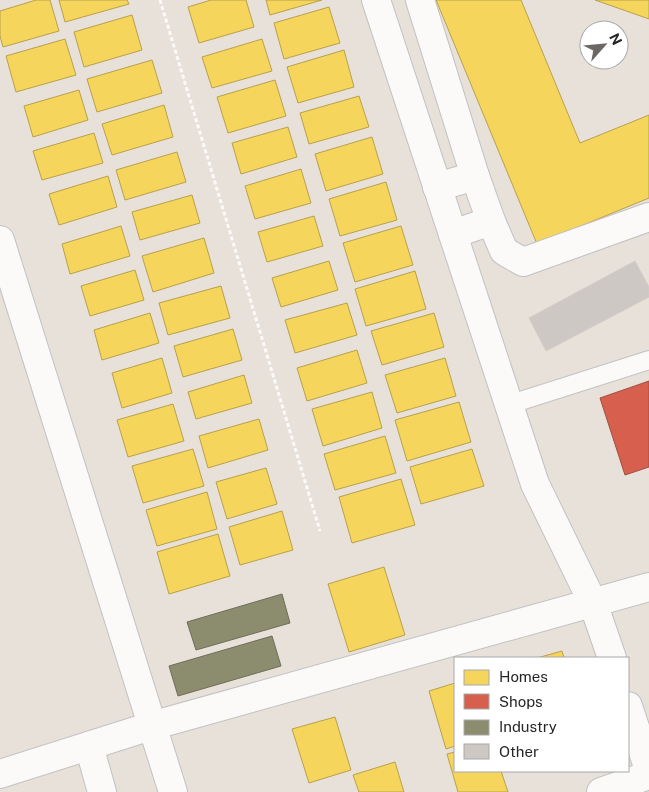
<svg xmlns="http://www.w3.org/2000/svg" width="649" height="792" viewBox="0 0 649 792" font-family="'Public Sans',sans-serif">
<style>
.homes{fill:#f6d55c;stroke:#b8a04c}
.shops{fill:#d6604d;stroke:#a14f41}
.industry{fill:#8c8c6e;stroke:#6d6d58}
.building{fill:#cdc8c4;stroke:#d1cdc7}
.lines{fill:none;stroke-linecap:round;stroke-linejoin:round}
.lane-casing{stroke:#c2c1c2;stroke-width:20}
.street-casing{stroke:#c2c1c2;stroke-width:30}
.secondary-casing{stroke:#c2c1c2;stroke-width:30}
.path{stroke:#fbfaf9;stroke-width:3;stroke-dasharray:4 2.5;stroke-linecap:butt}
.lane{stroke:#fbfaf9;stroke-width:18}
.street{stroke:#fbfaf9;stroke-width:28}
.secondary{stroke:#fbfaf9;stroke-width:28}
</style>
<rect width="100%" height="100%" fill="#e7e1da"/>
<g class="homes">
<path d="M36 0H50L59 31 3 47 0 36V11Z"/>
<path d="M59 0H127L129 4 65 22Z"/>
<path d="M211 0H246L254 27 199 43 188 7Z"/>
<path d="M266 0H322L270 15Z"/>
<path d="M436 0H521L580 143 649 115V198L537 244Z"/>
<path d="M595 0H649V19Z"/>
<path d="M329 7 340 43 284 59 274 23Z"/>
<path d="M132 15 142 50 84 67 74 32Z"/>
<path d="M65 39 76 75 16 92 6 56Z"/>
<path d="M262 39 272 71 212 88 202 57Z"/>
<path d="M344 50 354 87 298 103 287 67Z"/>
<path d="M152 60 162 93 97 112 87 79Z"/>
<path d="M275 80 286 116 228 133 217 97Z"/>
<path d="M79 90 88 120 33 137 24 106Z"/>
<path d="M359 96 369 127 309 144 300 113Z"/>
<path d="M164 105 173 137 112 155 102 124Z"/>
<path d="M288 127 297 157 241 174 232 143Z"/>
<path d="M94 133 103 163 42 180 33 151Z"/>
<path d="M372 137 383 174 326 191 315 154Z"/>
<path d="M177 152 186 182 125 200 116 170Z"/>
<path d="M301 169 311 203 255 219 245 186Z"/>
<path d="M108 176 117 207 59 225 49 194Z"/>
<path d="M386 182 397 220 340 236 329 199Z"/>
<path d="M192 195 200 223 140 240 132 212Z"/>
<path d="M314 216 323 246 267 262 258 232Z"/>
<path d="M121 226 130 256 70 274 62 244Z"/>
<path d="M401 226 413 265 355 282 343 243Z"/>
<path d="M204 238 214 273 153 292 142 256Z"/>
<path d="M329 261 338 290 281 307 272 278Z"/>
<path d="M135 270 144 300 90 316 81 286Z"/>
<path d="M415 271 426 309 366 326 355 289Z"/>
<path d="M221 286 230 318 168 335 159 303Z"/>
<path d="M347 303 357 335 295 353 285 320Z"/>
<path d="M150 313 159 343 102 360 94 330Z"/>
<path d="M434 313 444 347 382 365 371 331Z"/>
<path d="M233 329 242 360 183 377 174 346Z"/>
<path d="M357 350 367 383 307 401 297 368Z"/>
<path d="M162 358 172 393 122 408 112 373Z"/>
<path d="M445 358 456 396 397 413 385 375Z"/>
<path d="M244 375 252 403 196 419 188 392Z"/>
<path d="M372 392 382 428 323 446 312 409Z"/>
<path d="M459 402 471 442 407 461 395 420Z"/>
<path d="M173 404 184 441 128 457 117 420Z"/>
<path d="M259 419 268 450 208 468 199 436Z"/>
<path d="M385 436 396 473 335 490 324 454Z"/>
<path d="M193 449 204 486 143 503 132 466Z"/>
<path d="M472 449 484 486 421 504 410 467Z"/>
<path d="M266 468 277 504 227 519 216 482Z"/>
<path d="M401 479 415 525 352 543 339 497Z"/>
<path d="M207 492 217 529 157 546 146 510Z"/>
<path d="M282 511 293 550 240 565 229 527Z"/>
<path d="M218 534 230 576 169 594 157 552Z"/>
<path d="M384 567 405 635 349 652 328 584Z"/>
<path d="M562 651 564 658H537Z"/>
<path d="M455 683V746L446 749 429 691Z"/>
<path d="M335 717 351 770 309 783 292 729Z"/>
<path d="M455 752V771H501L508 792H458L447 754Z"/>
<path d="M395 762 404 792H359L353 775Z"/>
</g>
<path class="shops" d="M649 381V467L625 475 600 398Z"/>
<g class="industry">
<path d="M282 594 290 623 196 650 187 622Z"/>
<path d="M272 636 281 666 178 696 169 666Z"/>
</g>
<path class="building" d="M635 261 649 287V297L546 351 529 318Z"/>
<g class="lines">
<g class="lane-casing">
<path id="lane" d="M508 405 649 360"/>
</g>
<g class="street-casing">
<g id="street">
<path d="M376 0 535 484 593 603 612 658"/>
<path d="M420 0 475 176 437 187"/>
<path d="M475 176 491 221"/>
<path d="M453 234 491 221 504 251 523 262 649 217"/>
<path d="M628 706 649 770"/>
<path d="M89 746 102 792"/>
<path d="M0 774 151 726 649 587"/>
<path d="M601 792 649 775"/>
</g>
</g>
<g class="secondary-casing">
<path id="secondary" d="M0 240 173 792"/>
</g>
<path class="path" d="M160 0 320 531"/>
<use href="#lane" class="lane"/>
<use href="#street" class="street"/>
<use href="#secondary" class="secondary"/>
</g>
<rect x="454" y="657" width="175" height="115" fill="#ffffff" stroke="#a8a8a8"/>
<rect x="464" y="670" width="25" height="15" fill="#f6d55c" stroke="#a8a8a8"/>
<text x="499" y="682" font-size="15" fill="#262626">Homes</text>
<rect x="464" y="694" width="25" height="15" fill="#d6604d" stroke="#a8a8a8"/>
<text x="499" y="707" font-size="15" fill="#262626">Shops</text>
<rect x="464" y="720" width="25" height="15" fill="#8c8c6e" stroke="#a8a8a8"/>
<text x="499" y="732" font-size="15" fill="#262626">Industry</text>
<rect x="464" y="744" width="25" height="15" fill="#cdc8c4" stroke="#a8a8a8"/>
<text x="499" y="757" font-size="15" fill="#262626">Other</text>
<g transform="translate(604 45) rotate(63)"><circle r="24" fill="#ffffff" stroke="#a8a8a8"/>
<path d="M0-4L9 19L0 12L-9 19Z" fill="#6a6765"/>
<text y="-8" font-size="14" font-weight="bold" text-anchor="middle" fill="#262626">N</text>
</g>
</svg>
